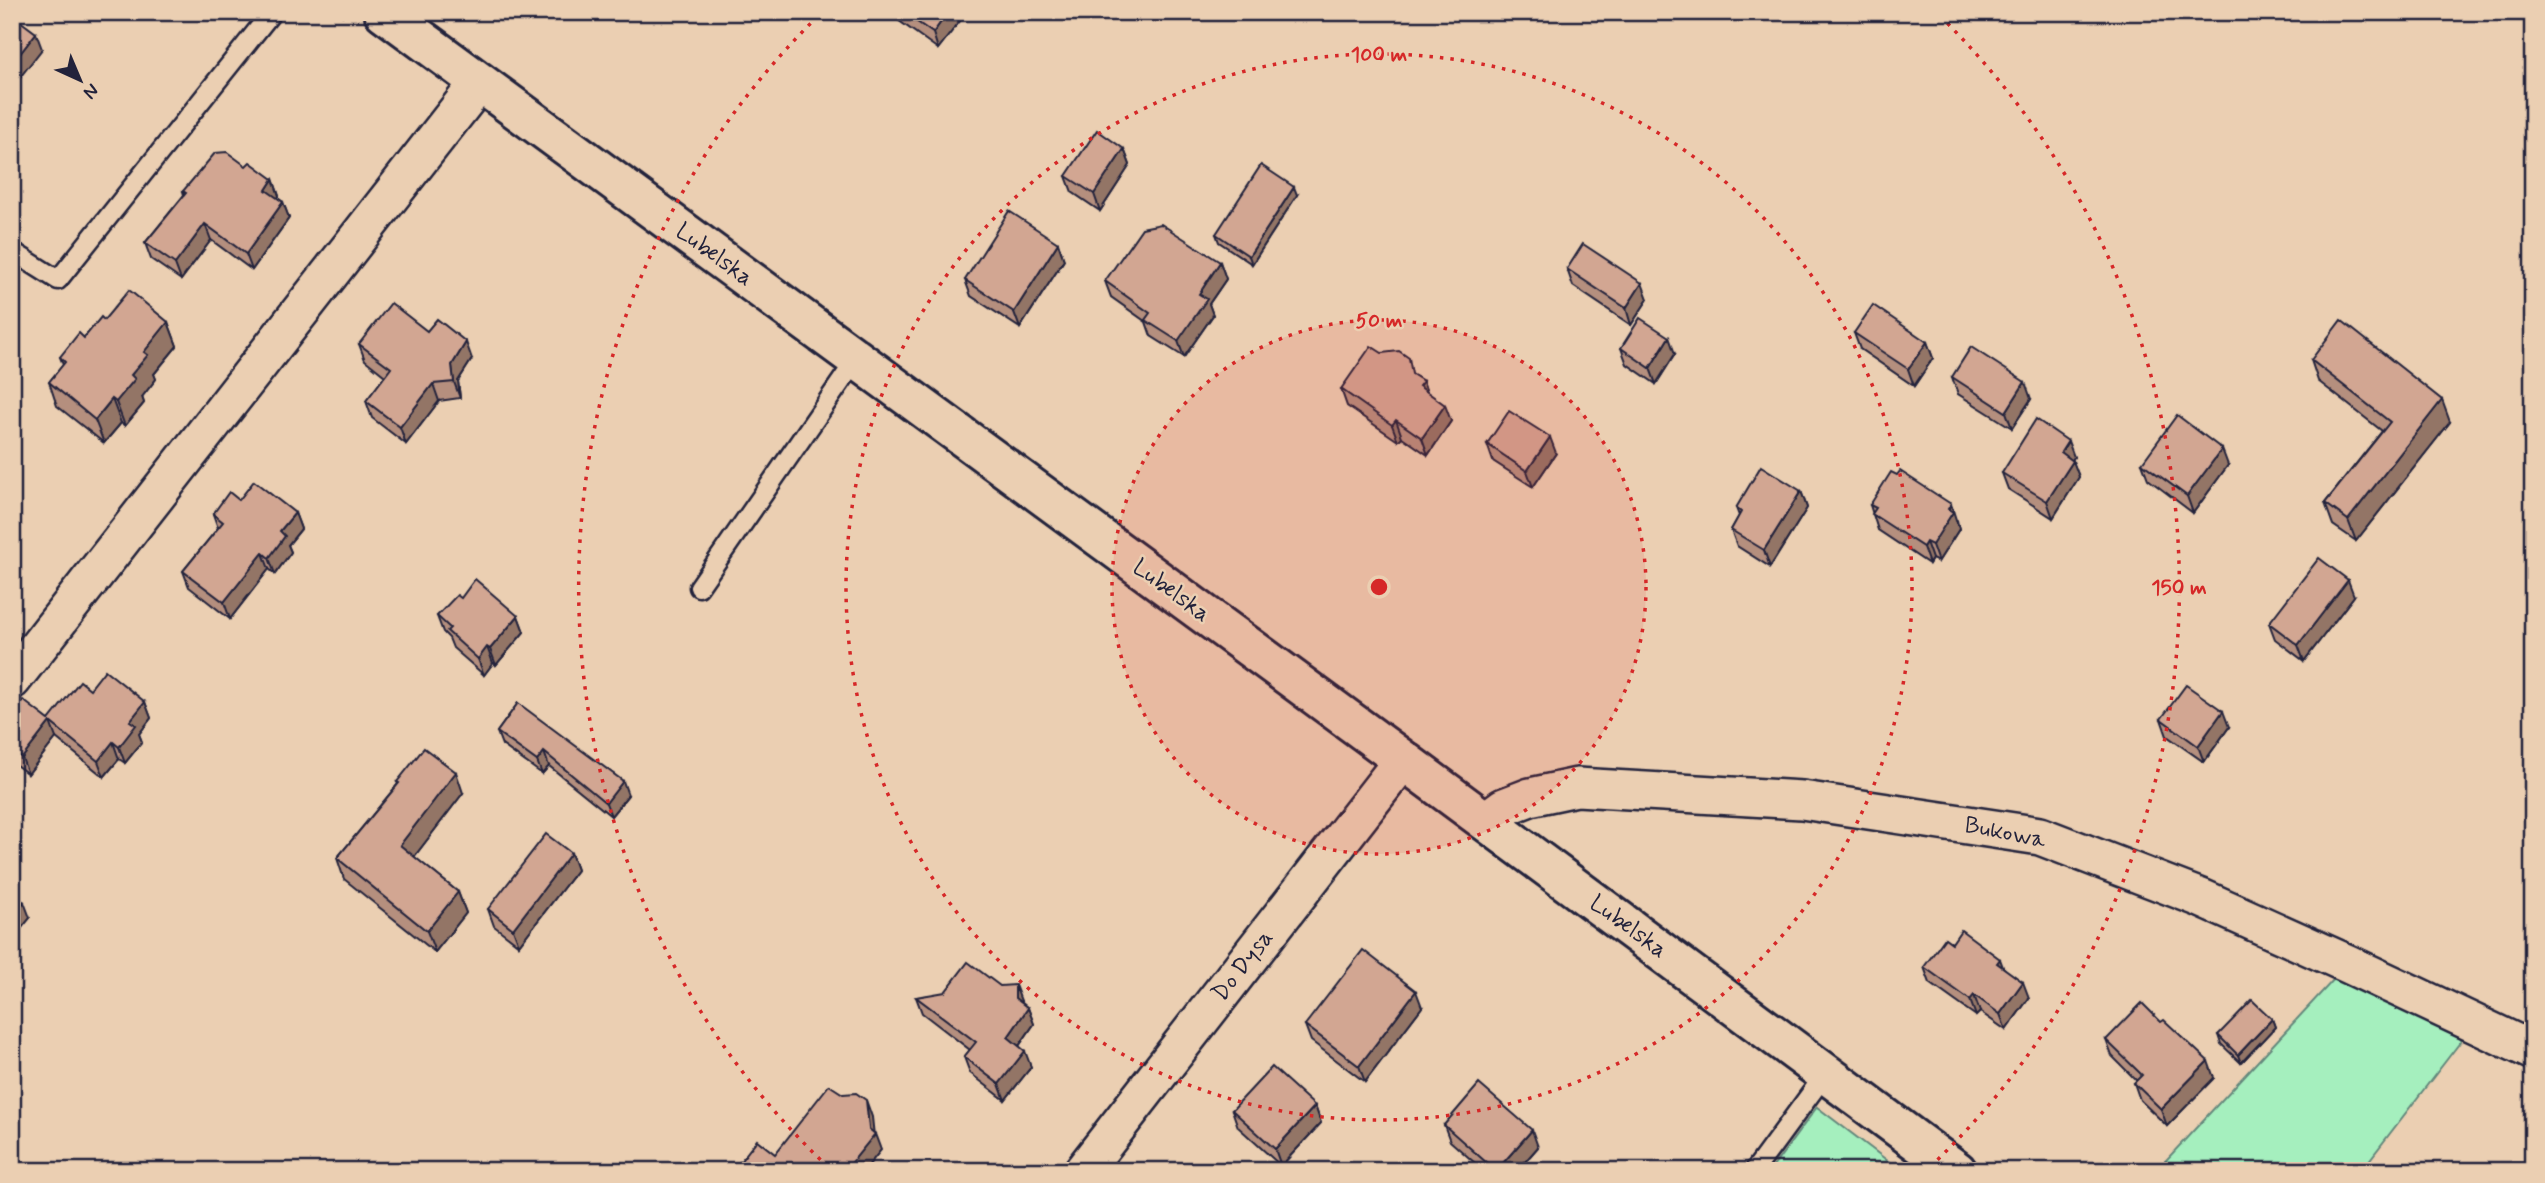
<svg xmlns="http://www.w3.org/2000/svg" width="2545" height="1183" viewBox="0 0 2545 1183" font-family="Mynerve,sans-serif">
<style>
.green{fill:#a5efbe;stroke:#64887c;stroke-width:2}
.lines{fill:none;stroke-linecap:round;stroke-linejoin:round}
.lane-casing{stroke:#22223b;stroke-width:23}
.street-casing{stroke:#22223b;stroke-width:42}
.secondary-casing{stroke:#22223b;stroke-width:44}
.path{stroke:#22223b;stroke-width:4.5;stroke-dasharray:5 5;stroke-linecap:butt}
.lane{stroke:#ebcfb2;stroke-width:18}
.street{stroke:#ebcfb2;stroke-width:37}
.secondary{stroke:#ebcfb2;stroke-width:38}
.wall{fill:#b58f7e;stroke:#22223b;stroke-width:2}
.shaded-wall{fill:#937466;stroke:#22223b;stroke-width:2}
.building{fill:#d2a692;stroke:#22223b;stroke-width:2}
.ring{fill:none;stroke:#d62828;stroke-width:3.5;stroke-dasharray:3.5 7}
.labels{text-anchor:middle;dominant-baseline:central;stroke-width:5;stroke-linejoin:round;paint-order:stroke}
.street-label{font-size:24px;fill:#22223b;stroke:#ebcfb2}
.centre{fill:#d62828;stroke:#ebcfb2;stroke-width:3.5}
.ring-label{font-size:21px;text-anchor:middle;font-weight:bold;fill:#d62828;stroke:#ebcfb2;stroke-width:5;stroke-linejoin:round;paint-order:stroke}
</style>
<rect width="100%" height="100%" fill="#ebcfb2"/>
<filter id="ink" filterUnits="userSpaceOnUse"><feTurbulence type="fractalNoise" baseFrequency=".0143" numOctaves="2"/><feDisplacementMap in="SourceGraphic" scale="14" xChannelSelector="R" yChannelSelector="G"/><feConvolveMatrix kernelMatrix="1 2 1 2 8 2 1 2 1" color-interpolation-filters="sRGB"/></filter>
<g filter="url(#ink)">
<g class="green">
<path d="M2348 964 2475 1023 2361 1171H2156Z"/>
<path d="M1817 1107 1901 1171H1770Z"/>
</g>
<g class="lines">
<g class="lane-casing">
<g id="lane">
<path d="M12 251 58 280 272 12"/>
<path d="M699 587 856 360"/>
<path d="M1754 1171 1826 1073"/>
</g>
</g>
<g class="street-casing">
<g id="street">
<path d="M12 680 479 83"/>
<path d="M1485 821 1504 807 1530 797 1577 787 1802 800 2040 836 2201 898 2348 964 2533 1051"/>
<path d="M1083 1171 1403 760"/>
</g>
</g>
<g class="secondary-casing">
<path id="secondary" d="M384 12 1403 760 1957 1171"/>
</g>
<path class="path" d="M340 12 348 18"/>
<use href="#lane" class="lane"/>
<use href="#street" class="street"/>
<use href="#secondary" class="secondary"/>
</g>
<g class="wall">
<path d="M895 12H967L938 49 898 20Z"/>
<path d="M1124 149 1130 165 1100 211 1072 192 1066 176Z"/>
<path d="M246 166 273 179 279 196 278 198 283 202 289 218 252 270 211 240 181 280 151 259 145 243 184 195 183 191Z"/>
<path d="M1297 195 1252 264 1219 242 1216 234Z"/>
<path d="M1058 243 1064 260 1020 328 971 296 965 280Z"/>
<path d="M1220 262 1226 279 1209 304 1213 315 1184 357 1151 336 1146 322 1111 297 1105 281Z"/>
<path d="M1567 269 1648 299 1631 325 1573 286Z"/>
<path d="M104 320 168 322 177 346 154 374 156 379 142 397 144 403 125 426 121 423 104 443 57 406 49 382 63 365 60 357Z"/>
<path d="M427 331 472 359 458 381 460 398 439 401 406 444 372 418 366 401 385 376 365 360 359 344Z"/>
<path d="M1854 333 1927 342 1933 358 1914 386 1860 349Z"/>
<path d="M1621 348 1675 354 1656 384 1627 364Z"/>
<path d="M2311 360 2450 422 2356 541 2333 525 2325 503 2382 431 2318 381Z"/>
<path d="M1415 376 1423 381 1426 391 1451 421 1428 455 1402 437 1398 441 1347 406 1341 389Z"/>
<path d="M1952 377 2031 399 2012 428 1958 394Z"/>
<path d="M1487 444 1556 453 1533 487 1493 461Z"/>
<path d="M2074 457 2072 460 2079 477 2053 518 2008 489 2002 473Z"/>
<path d="M2142 463 2228 465 2193 513 2148 479Z"/>
<path d="M1801 491 1807 508 1770 567 1737 546 1731 530 1739 516 1736 508Z"/>
<path d="M239 500 295 513 301 529 288 545 291 552 275 574 269 569 230 619 189 587 183 571 218 528 213 514Z"/>
<path d="M1870 505 1957 520 1959 529 1938 562 1932 559 1929 564 1878 530Z"/>
<path d="M2354 596 2304 661 2275 639 2269 623Z"/>
<path d="M461 598 518 616 524 632 496 665 493 663 484 675 453 648 449 638 443 632 437 616Z"/>
<path d="M90 689 145 702 151 718 139 734 142 742 125 763 119 759 104 777 56 738 28 774 12 762V713L49 720Z"/>
<path d="M518 703 628 795 611 816 549 766 542 774 502 745 497 732Z"/>
<path d="M2161 719 2229 727 2204 762 2167 736Z"/>
<path d="M397 782 463 793 414 857 458 892 466 913 435 952 344 879 337 858 398 784Z"/>
<path d="M571 853 577 870 519 945 494 926 488 909Z"/>
<path d="M1952 943 2004 968 2029 998 2006 1030 1980 1012 1976 1016 1930 983 1924 967Z"/>
<path d="M1000 986 1021 1001V1002L1028 1008 1034 1024 1019 1046 1031 1067 1005 1100 970 1073 964 1057 970 1050 922 1013 916 997Z"/>
<path d="M1422 1007 1365 1082 1311 1041 1305 1025Z"/>
<path d="M2272 1019 2275 1027 2241 1063 2221 1044 2218 1035Z"/>
<path d="M2106 1040 2214 1078 2167 1126 2140 1100 2134 1083 2137 1081 2112 1056Z"/>
<path d="M1315 1106 1321 1123 1281 1166 1238 1127 1232 1110Z"/>
<path d="M1444 1125 1538 1147 1517 1171H1484L1450 1141Z"/>
</g>
<g class="shaded-wall">
<path d="M948 12H967L938 49 933 33Z"/>
<path d="M36 33 42 49 14 85 12 80V64Z"/>
<path d="M1124 149 1130 165 1100 211 1094 194Z"/>
<path d="M273 179 279 196 272 207 266 190Z"/>
<path d="M1294 187 1297 195 1252 264 1249 256Z"/>
<path d="M283 202 289 218 252 270 246 254Z"/>
<path d="M205 224 211 240 181 280 175 264Z"/>
<path d="M1058 243 1064 260 1020 328 1014 312Z"/>
<path d="M1220 262 1226 279 1209 304 1213 315 1184 357 1178 341 1199 294Z"/>
<path d="M1642 283 1648 299 1631 325 1626 308Z"/>
<path d="M168 322 177 346 154 374 156 379 142 397 144 403 125 426 116 402 144 352Z"/>
<path d="M1669 337 1675 354 1656 384 1650 368Z"/>
<path d="M466 342 472 359 458 381 460 398 454 382 452 365Z"/>
<path d="M1927 342 1933 358 1914 386 1908 369Z"/>
<path d="M1423 381 1429 398 1419 386Z"/>
<path d="M2025 382 2031 399 2012 428 2006 412Z"/>
<path d="M433 384 439 401 406 444 400 427Z"/>
<path d="M112 399 121 423 104 443 95 420Z"/>
<path d="M2442 400 2450 422 2356 541 2348 520Z"/>
<path d="M1445 405 1451 421 1428 455 1422 438Z"/>
<path d="M1396 420 1402 437 1398 441 1392 425Z"/>
<path d="M1550 437 1556 453 1533 487 1527 471Z"/>
<path d="M2068 441 2074 457 2067 468 2061 452Z"/>
<path d="M2222 449 2228 465 2193 513 2187 496Z"/>
<path d="M2073 461 2079 477 2053 518 2047 501Z"/>
<path d="M1801 491 1807 508 1770 567 1764 550Z"/>
<path d="M1951 504 1959 529 1938 562 1932 545Z"/>
<path d="M295 513 301 529 288 545 291 552 275 574 269 558 280 531Z"/>
<path d="M1926 542 1932 559 1929 564 1923 547Z"/>
<path d="M263 553 269 569 230 619 224 602Z"/>
<path d="M2348 580 2354 596 2304 661 2298 645Z"/>
<path d="M518 616 524 632 496 665 490 649Z"/>
<path d="M487 647 493 663 484 675 478 659Z"/>
<path d="M145 702 151 718 139 734 142 742 125 763 119 747 130 721Z"/>
<path d="M2223 711 2229 727 2204 762 2198 746Z"/>
<path d="M50 722 56 738 28 774 22 758Z"/>
<path d="M113 742 119 759 104 777 98 761Z"/>
<path d="M544 752 549 766 542 774 537 761Z"/>
<path d="M456 772 463 793 407 866 400 845Z"/>
<path d="M623 781 628 795 611 816 606 803Z"/>
<path d="M571 853 577 870 519 945 513 929Z"/>
<path d="M458 892 466 913 435 952 427 931Z"/>
<path d="M24 902 30 918 12 940V916Z"/>
<path d="M2000 959 2006 975 1997 963Z"/>
<path d="M2023 982 2029 998 2006 1030 2000 1014Z"/>
<path d="M1015 985 1021 1001V1014L1015 998Z"/>
<path d="M1416 991 1422 1007 1365 1082 1359 1066Z"/>
<path d="M1974 995 1980 1012 1976 1016 1970 1000Z"/>
<path d="M1028 1008 1034 1024 1014 1053 1008 1037Z"/>
<path d="M2272 1019 2275 1027 2241 1063 2238 1055Z"/>
<path d="M1025 1051 1031 1067 1005 1100 999 1084Z"/>
<path d="M2208 1061 2214 1078 2167 1126 2161 1109Z"/>
<path d="M866 1100 872 1117 874 1136 875 1134 881 1150 864 1171H845L869 1129Z"/>
<path d="M1315 1106 1321 1123 1281 1166 1275 1149Z"/>
<path d="M1532 1130 1538 1147 1517 1171H1496Z"/>
</g>
<g class="building">
<path d="M903 12H948L933 33Z"/>
<path d="M12 15 36 33 12 64Z"/>
<path d="M1097 130 1124 149 1094 194 1066 176Z"/>
<path d="M227 152 246 166 250 162 273 179 266 190 283 202 246 254 205 224 175 264 145 243 186 193 183 191 215 153Z"/>
<path d="M1261 165 1294 187 1249 256 1216 234Z"/>
<path d="M1009 211 1058 243 1014 312 965 280Z"/>
<path d="M1161 224 1220 262 1199 294 1207 299 1178 341 1145 320 1150 313 1105 281 1142 228Z"/>
<path d="M1583 244 1642 283 1626 308 1567 269Z"/>
<path d="M129 290 168 322 144 352 148 355 131 375 135 379 116 402 112 399 95 420 49 382 65 362 60 357 79 333 84 338 101 317 104 320Z"/>
<path d="M391 303 427 331 437 319 466 342 452 365 454 382 433 384 400 427 366 401 391 368 359 344Z"/>
<path d="M1873 305 1927 342 1908 369 1854 333Z"/>
<path d="M1640 318 1669 337 1650 368 1621 348Z"/>
<path d="M2341 320 2442 400 2348 520 2325 503 2390 422 2311 360Z"/>
<path d="M1371 346 1382 353 1399 351 1409 358 1412 374 1423 381 1419 386 1445 405 1422 438 1396 420 1392 425 1341 389Z"/>
<path d="M1971 347 2025 382 2006 412 1952 377Z"/>
<path d="M1509 411 1550 437 1527 471 1487 444Z"/>
<path d="M2177 415 2222 449 2187 496 2142 463Z"/>
<path d="M2036 419 2068 441 2061 452 2073 461 2047 501 2002 473Z"/>
<path d="M1761 466 1801 491 1764 550 1731 530 1741 512 1736 508Z"/>
<path d="M1900 471 1951 504 1948 509 1953 512 1932 545 1926 542 1923 547 1872 514 1876 508 1870 505 1891 472 1897 475Z"/>
<path d="M254 481 295 513 280 531 285 536 269 558 263 553 224 602 183 571 223 522 213 514 229 492 239 500Z"/>
<path d="M2319 558 2348 580 2298 645 2269 623Z"/>
<path d="M475 579 518 616 490 649 487 647 478 659 447 631 450 628 437 616 457 595 461 598Z"/>
<path d="M105 670 145 702 130 721 136 725 119 747 113 742 98 761 50 722 22 758 12 750V713L23 700 49 720 80 681 90 689Z"/>
<path d="M2186 685 2223 711 2198 746 2161 719Z"/>
<path d="M518 703 623 781 606 803 544 752 537 761 497 732Z"/>
<path d="M424 748 456 772 400 845 458 892 427 931 337 858 399 783 397 782Z"/>
<path d="M546 834 571 853 513 929 488 909Z"/>
<path d="M12 893 24 902 12 916Z"/>
<path d="M1961 930 2000 959 1997 963 2023 982 2000 1014 1974 995 1970 1000 1924 967 1945 938 1952 943Z"/>
<path d="M1363 950 1416 991 1359 1066 1305 1025Z"/>
<path d="M968 962 1000 986 1015 985V998L1028 1008 1008 1037 1025 1051 999 1084 964 1057 976 1042 916 997 945 992Z"/>
<path d="M2252 1000 2272 1019 2238 1055 2218 1035Z"/>
<path d="M2142 1003 2161 1022 2164 1020 2208 1061 2161 1109 2134 1083 2142 1075 2106 1040Z"/>
<path d="M1272 1067 1315 1106 1275 1149 1232 1110Z"/>
<path d="M1479 1084 1532 1130 1496 1171 1444 1125Z"/>
<path d="M829 1085 843 1094 856 1093 866 1100 869 1129 875 1134 845 1171H733L757 1140 775 1154Z"/>
</g>
</g>
<circle cx="1379" cy="587" r="267" fill="#d62828" fill-opacity=".12"/>
<g class="ring">
<circle cx="1379" cy="587" r="267"/>
<circle cx="1379" cy="587" r="533"/>
<path d="M828 1167A800 800 0 0 1 818 16M1940 16A800 800 0 0 1 1930 1167"/>
</g>
<g class="labels">
<g class="street-label">
<text transform="translate(714 255) rotate(36)">Lubelska</text>
<text transform="translate(1171 591) rotate(36)">Lubelska</text>
<text transform="translate(2005 833) rotate(11)">Bukowa</text>
<text transform="translate(1628 927) rotate(36)">Lubelska</text>
<text transform="translate(1243 966) rotate(-52)">Do Dysa</text>
</g>
</g>
<circle cx="1379" cy="587" r="10" class="centre"/>
<g class="ring-label">
<text x="1379" y="61">100 m</text>
<text x="1379" y="327">50 m</text>
<text x="2179" y="594">150 m</text>
</g>
<rect width="2545" height="1183" fill="none" stroke="#ebcfb2" stroke-width="42"/>
<rect x="21" y="21" width="2503" height="1141" fill="none" stroke="#22223b" stroke-width="2.5" filter="url(#ink)"/>
<g transform="translate(80 80) rotate(136)" stroke="#ebcfb2" stroke-width="5" paint-order="stroke">
<path d="M0-5L12 26L0 18L-12 26Z" fill="#22223b"/>
<text y="-10" font-size="19" font-weight="bold" text-anchor="middle" fill="#22223b">N</text>
</g>
</svg>
